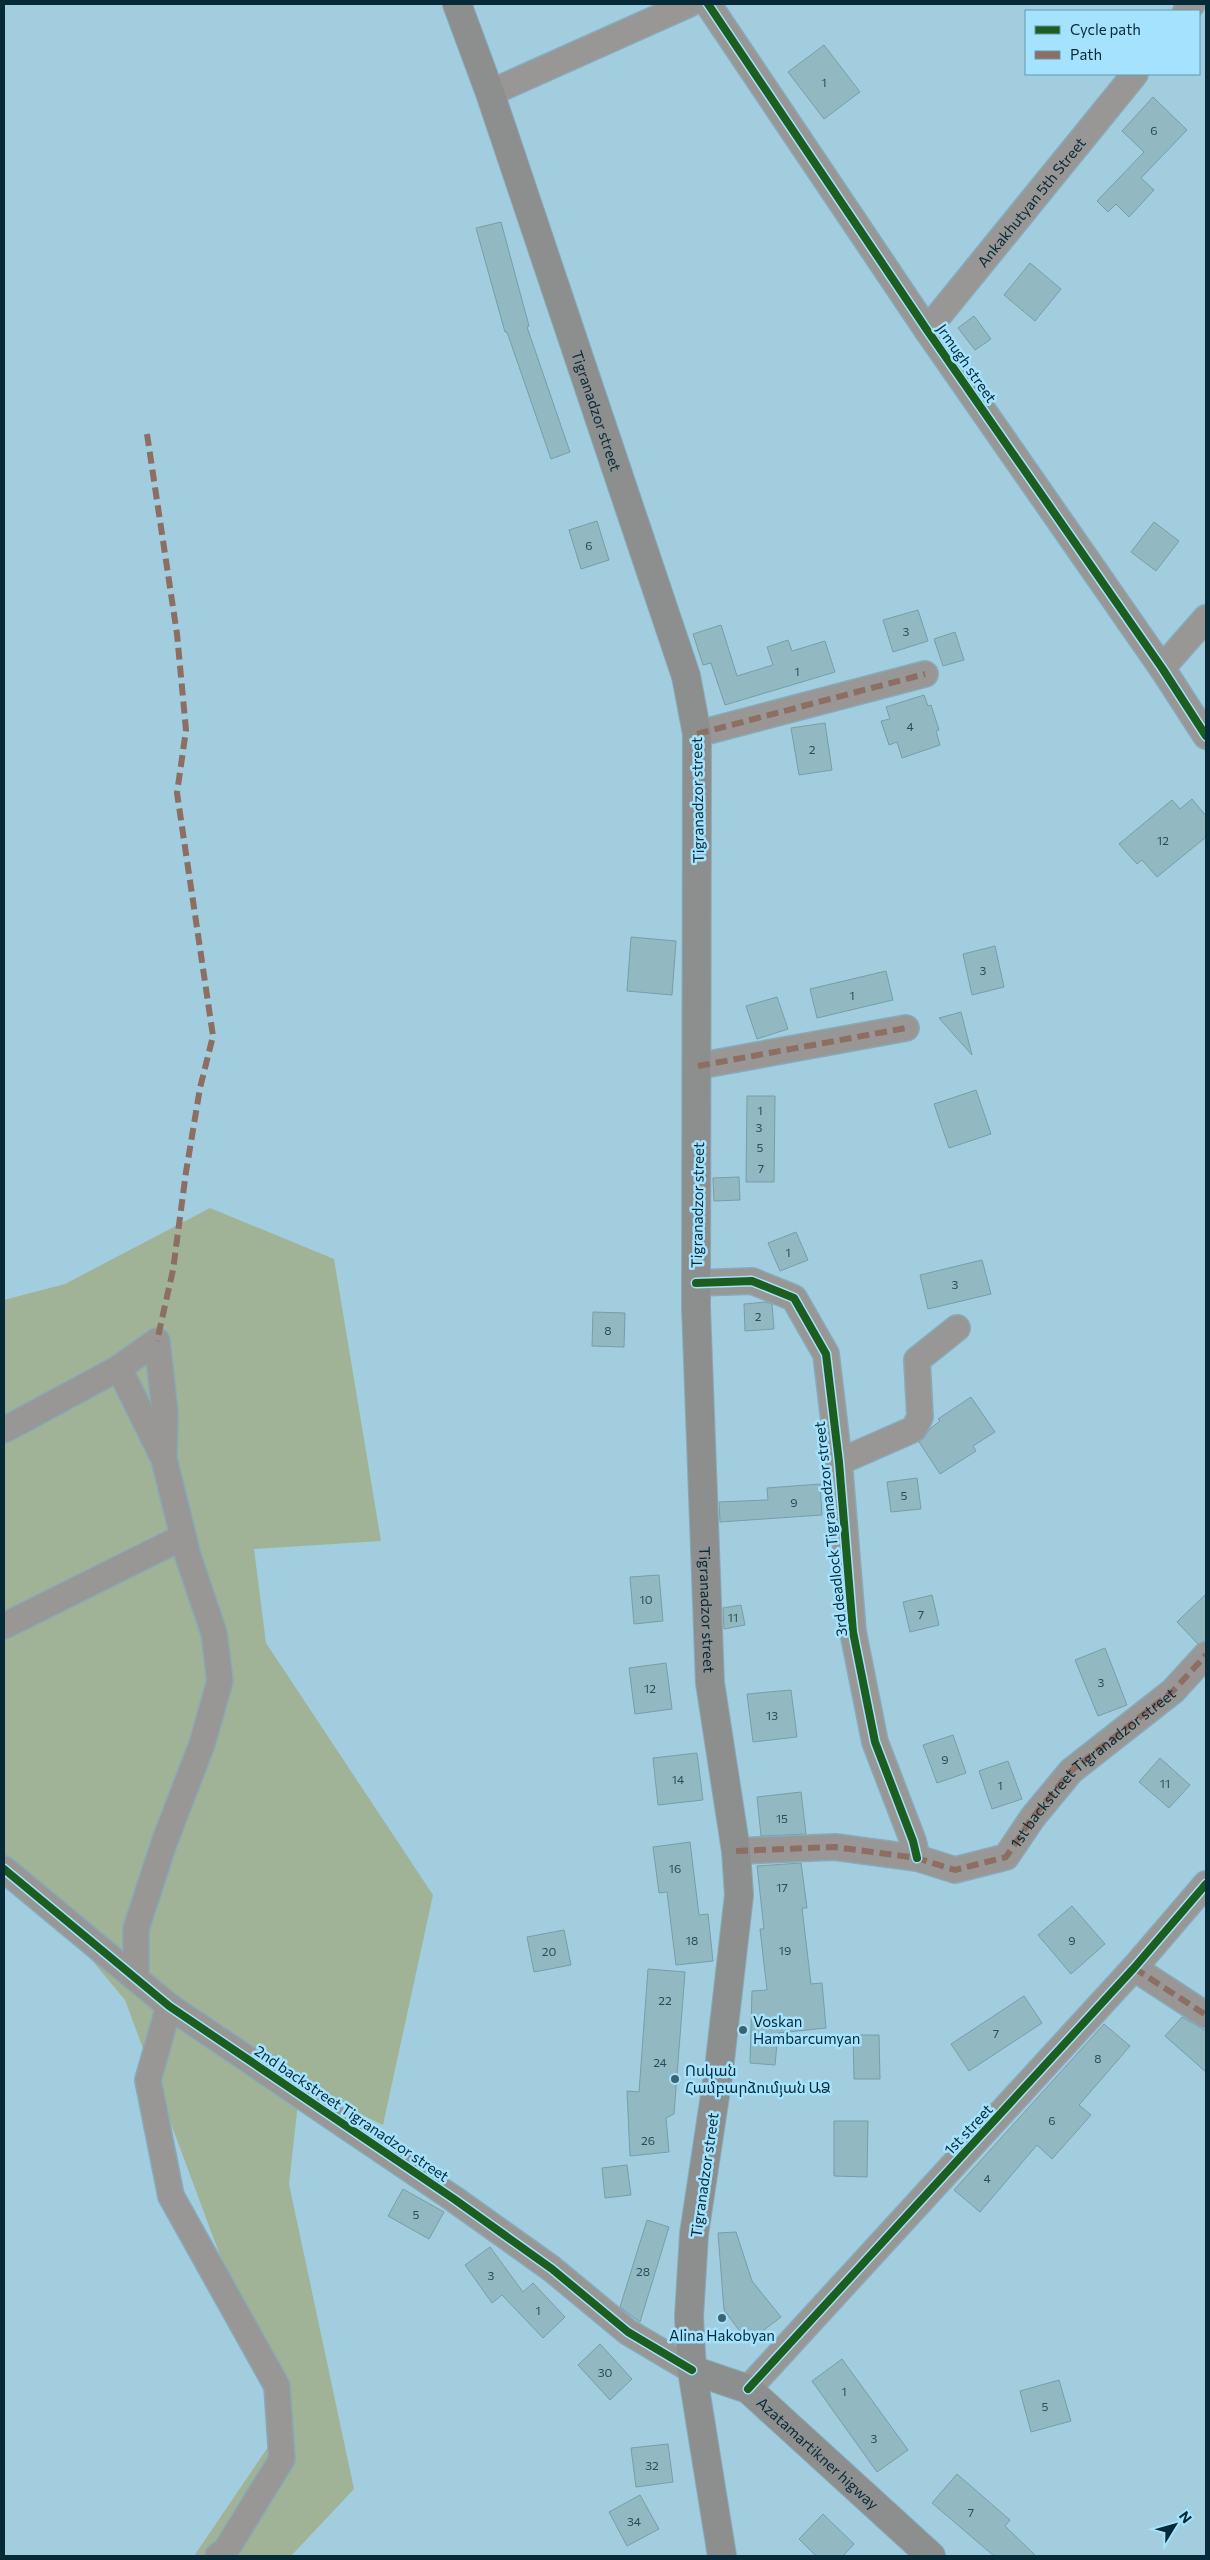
<svg xmlns="http://www.w3.org/2000/svg" width="1210" height="2560" viewBox="0 0 1210 2560" font-family="Commissioner,'Noto Sans Armenian',sans-serif">
<style>
.green{fill:#a1b396}
.building{fill:#92b8c2;stroke:#779ea8}
.lines{fill:none;stroke-linecap:round;stroke-linejoin:round}
.minor-casing{stroke:#87aab9;stroke-width:28}
.major-casing{stroke:#87aab9;stroke-width:30}
.minor{stroke:#989795;stroke-width:25}
.major{stroke:#8d8f8f;stroke-width:28}
.quiet{stroke:#8d6e63;stroke-width:6;stroke-dasharray:12 6;stroke-linecap:butt}
.cycleway-casing{stroke:#a4e2fd;stroke-width:11}
.cycleway{stroke:#1b5e20;stroke-width:8}
.poi-dot{fill:#3c6372;stroke:#a4e2fd;stroke-width:2}
.labels{text-anchor:middle;dominant-baseline:central;stroke-width:5;stroke-linejoin:round;paint-order:stroke}
.number-label{font-size:12px;fill:#294e5a}
.street-label{font-size:15px;fill:#062a37;stroke:#a4e2fd}
.poi-label{font-size:15px;fill:#062a37;stroke:#a4e2fd;text-anchor:start}
</style>
<rect width="100%" height="100%" fill="#a1cddf"/>
<path class="green" d="M210 1208 334 1259 381 1541 254 1549 266 1643 433 1895 383 2125 300 2085 289 2184 354 2489 291 2556H194L283 2425 125 2000 4 1855V1300L65 1284Z"/>
<g class="building">
<path d="M824 45 860 92 824 119 788 72Z"/>
<path d="M1153 97 1187 130 1141 178 1154 190 1129 217 1116 204 1108 212 1097 201 1144 152 1122 131Z"/>
<path d="M501 222 529 326 527 327 570 452 551 459 507 332H505L476 228Z"/>
<path d="M1030 263 1061 289 1035 321 1004 295Z"/>
<path d="M974 316 991 339 975 350 958 328Z"/>
<path d="M597 521 609 560 581 569 569 530Z"/>
<path d="M1154 522 1179 541 1156 571 1131 552Z"/>
<path d="M918 610 928 641 893 652 883 620Z"/>
<path d="M721 625 737 676 773 665 767 647 788 640 792 651 825 641 835 672 725 705 711 663 703 665 693 634Z"/>
<path d="M955 632 964 660 943 666 934 639Z"/>
<path d="M924 695 928 706 931 705 939 730 936 731 940 745 902 758 897 742 889 745 881 721 890 719 886 707Z"/>
<path d="M825 723 832 770 799 775 791 728Z"/>
<path d="M1192 799 1206 816V837L1157 877 1142 860 1137 864 1119 844 1172 800 1180 809Z"/>
<path d="M631 937 676 941 672 995 627 991Z"/>
<path d="M995 946 1004 987 972 995 963 954Z"/>
<path d="M886 971 893 1000 817 1018 810 989Z"/>
<path d="M777 997 788 1029 757 1039 746 1006Z"/>
<path d="M961 1012 972 1055 939 1018Z"/>
<path d="M976 1090 991 1134 949 1148 934 1104Z"/>
<path d="M747 1096H775L774 1182H746Z"/>
<path d="M739 1177 740 1200 714 1201 713 1178Z"/>
<path d="M796 1232 808 1260 780 1271 768 1243Z"/>
<path d="M982 1260 991 1294 928 1309 920 1275Z"/>
<path d="M766 1302 772 1304 774 1329 745 1331 744 1304Z"/>
<path d="M593 1312 625 1313 624 1347 592 1346Z"/>
<path d="M971 1397 995 1432 973 1446 976 1451 940 1474 919 1442 931 1428 940 1421 938 1419Z"/>
<path d="M917 1478 921 1509 891 1512 887 1482Z"/>
<path d="M820 1484 822 1515 720 1522 719 1502 768 1500 767 1488Z"/>
<path d="M659 1575 663 1621 634 1624 630 1577Z"/>
<path d="M1206 1594V1641L1198 1644 1177 1622Z"/>
<path d="M932 1595 939 1625 910 1632 903 1602Z"/>
<path d="M741 1605 745 1625 724 1629 723 1608Z"/>
<path d="M1105 1648 1127 1705 1098 1716 1075 1660Z"/>
<path d="M666 1663 672 1709 635 1714 629 1668Z"/>
<path d="M791 1690 797 1737 753 1742 747 1694Z"/>
<path d="M953 1735 966 1773 937 1783 923 1745Z"/>
<path d="M697 1753 703 1800 658 1805 653 1758Z"/>
<path d="M1160 1758 1190 1785 1169 1808 1139 1782Z"/>
<path d="M1008 1761 1022 1799 992 1809 979 1771Z"/>
<path d="M801 1792 806 1834 761 1836 757 1797Z"/>
<path d="M690 1842 699 1915 708 1914 713 1961 676 1965 667 1892 659 1893 653 1847Z"/>
<path d="M801 1863 807 1908H802L811 1984 822 1983 826 2028 778 2033 775 2065 750 2063 752 1991 767 1990 760 1929H764L757 1866Z"/>
<path d="M1072 1906 1105 1944 1071 1974 1038 1935Z"/>
<path d="M564 1930 571 1965 534 1972 527 1937Z"/>
<path d="M648 1969 685 1972 674 2114 666 2118 669 2152 630 2156 627 2091 639 2092Z"/>
<path d="M1024 1996 1042 2023 969 2071 951 2044Z"/>
<path d="M1182 2017 1206 2031V2072L1165 2036Z"/>
<path d="M1104 2024 1130 2046 1079 2105 1091 2115 1052 2159 1037 2145 980 2212 954 2190Z"/>
<path d="M853 2035H879L880 2079H854Z"/>
<path d="M834 2121H868L867 2177 834 2176Z"/>
<path d="M627 2165 631 2195 605 2198 602 2168Z"/>
<path d="M403 2189 444 2212 429 2239 388 2216Z"/>
<path d="M647 2220 669 2227 640 2322 620 2307Z"/>
<path d="M736 2232 752 2281 781 2317 748 2342 724 2310 718 2233Z"/>
<path d="M490 2247 523 2292 533 2283 565 2317 543 2338 502 2295 492 2303 465 2265Z"/>
<path d="M600 2344 632 2379 610 2400 578 2365Z"/>
<path d="M842 2359 908 2450 877 2472 812 2381Z"/>
<path d="M1059 2380 1071 2421 1031 2432 1020 2391Z"/>
<path d="M668 2444 673 2482 636 2487 631 2448Z"/>
<path d="M957 2474 1010 2520 1005 2526 1036 2556H994L932 2503Z"/>
<path d="M640 2495 659 2529 627 2546 609 2512Z"/>
<path d="M823 2514 854 2544 843 2556H816L799 2539Z"/>
</g>
<g class="lines">
<g class="minor-casing">
<g id="minor">
<path d="M708 4 927 330 1162 668 1206 736"/>
<path d="M1186 11 1192 4"/>
<path d="M490 93 689 4"/>
<path id="s1" d="M927 330 1135 74"/>
<path d="M1162 668 1206 618"/>
<path d="M697 734 925 674"/>
<path d="M698 1066 906 1028"/>
<path d="M696 1283 752 1281 794 1298 826 1354 839 1462 853 1632 875 1742 913 1841 917 1858"/>
<path d="M119 1368 164 1459 188 1556 214 1633 220 1681 202 1744 164 1843 136 1929V1977"/>
<path d="M4 1430 119 1368 157 1341 165 1412 164 1455"/>
<path d="M839 1462 914 1429 920 1417 917 1360 957 1328"/>
<path d="M4 1626 183 1537"/>
<path d="M736 1851 835 1847 917 1858 955 1870 1006 1857 1033 1817 1071 1771 1173 1691 1206 1655"/>
<path d="M4 1869 169 2006 454 2199 552 2269 628 2332 692 2370"/>
<path d="M1134 1968 1206 2015"/>
<path d="M169 2006 148 2080 171 2196 277 2386 282 2459 226 2550 218 2556"/>
<path d="M748 2389 1134 1968 1206 1884"/>
</g>
</g>
<g class="major-casing">
<g id="major">
<path id="s2" d="M457 4 490 93 686 676 697 734 696 1307 710 1683 736 1851 739 1895 719 2069 694 2234 689 2317 692 2370 722 2556"/>
<path id="s3" d="M692 2370 748 2389 931 2556"/>
</g>
</g>
<use href="#minor" class="minor"/>
<use href="#major" class="major"/>
<g class="quiet">
<path d="M147 434 177 634 186 730 177 793 213 1036 200 1088 186 1172 173 1270 157 1341"/>
<path d="M697 734 925 674"/>
<path d="M698 1066 906 1028"/>
<path id="s4" d="M736 1851 835 1847 917 1858 955 1870 1006 1857 1033 1817 1071 1771 1173 1691 1206 1655"/>
<path d="M1134 1968 1206 2015"/>
</g>
<g class="cycleway-casing">
<g id="cycleway">
<path d="M708 4 927 330 1162 668 1206 736"/>
<path d="M696 1283 752 1281 794 1298 826 1354 839 1462 853 1632 875 1742 913 1841 917 1858"/>
<path d="M4 1869 169 2006 454 2199 552 2269 628 2332 692 2370"/>
<path d="M748 2389 1134 1968 1206 1884"/>
</g>
</g>
<use href="#cycleway" class="cycleway"/>
</g>
<g class="poi-dot">
<circle cx="743" cy="2030" r="5"/>
<circle cx="675" cy="2079" r="5"/>
<circle cx="722" cy="2318" r="5"/>
</g>
<g class="labels">
<g class="number-label">
<text x="824" y="82">1</text>
<text x="1154" y="130">6</text>
<text x="589" y="545">6</text>
<text x="906" y="631">3</text>
<text x="797" y="671">1</text>
<text x="910" y="726">4</text>
<text x="812" y="749">2</text>
<text x="1163" y="840">12</text>
<text x="983" y="970">3</text>
<text x="852" y="995">1</text>
<text x="760" y="1110">1</text>
<text x="759" y="1127">3</text>
<text x="760" y="1147">5</text>
<text x="761" y="1168">7</text>
<text x="788" y="1252">1</text>
<text x="955" y="1284">3</text>
<text x="758" y="1316">2</text>
<text x="608" y="1330">8</text>
<text x="904" y="1495">5</text>
<text x="794" y="1502">9</text>
<text x="646" y="1599">10</text>
<text x="921" y="1614">7</text>
<text x="733" y="1617">11</text>
<text x="1101" y="1682">3</text>
<text x="650" y="1688">12</text>
<text x="772" y="1715">13</text>
<text x="945" y="1759">9</text>
<text x="678" y="1779">14</text>
<text x="1165" y="1783">11</text>
<text x="1000" y="1785">1</text>
<text x="782" y="1818">15</text>
<text x="675" y="1868">16</text>
<text x="782" y="1887">17</text>
<text x="692" y="1940">18</text>
<text x="1072" y="1940">9</text>
<text x="785" y="1950">19</text>
<text x="549" y="1951">20</text>
<text x="665" y="2000">22</text>
<text x="996" y="2033">7</text>
<text x="1098" y="2058">8</text>
<text x="660" y="2062">24</text>
<text x="1052" y="2120">6</text>
<text x="648" y="2140">26</text>
<text x="987" y="2178">4</text>
<text x="416" y="2214">5</text>
<text x="643" y="2271">28</text>
<text x="491" y="2275">3</text>
<text x="538" y="2310">1</text>
<text x="605" y="2372">30</text>
<text x="844" y="2391">1</text>
<text x="1045" y="2406">5</text>
<text x="874" y="2438">3</text>
<text x="652" y="2465">32</text>
<text x="971" y="2512">7</text>
<text x="634" y="2521">34</text>
</g>
<g class="street-label">
<text stroke="none"><textPath href="#s1" startOffset="165">Ankakhutyan 5th Street</textPath></text>
<text transform="translate(967 363) rotate(55)">Jrmugh street</text>
<text stroke="none"><textPath href="#s2" startOffset="430">Tigranadzor street</textPath></text>
<text transform="translate(697 800) rotate(-91)">Tigranadzor street</text>
<text transform="translate(697 1205) rotate(-89)">Tigranadzor street</text>
<text transform="translate(830 1529) rotate(-96)">3rd deadlock Tigranadzor street</text>
<text stroke="none"><textPath href="#s2" startOffset="1645">Tigranadzor street</textPath></text>
<text stroke="none"><textPath href="#s4" startOffset="400">1st backstreet Tigranadzor street</textPath></text>
<text transform="translate(352 2113) rotate(34)">2nd backstreet Tigranadzor street</text>
<text transform="translate(968 2129) rotate(-47)">1st street</text>
<text transform="translate(704 2175) rotate(-82)">Tigranadzor street</text>
<text stroke="none"><textPath href="#s3" startOffset="154">Azatamartikner higway</textPath></text>
</g>
<g class="poi-label">
<text x="753" y="2021">Voskan<tspan x="753" dy="17">Hambarcumyan</tspan></text>
<text x="685" y="2070">Ոսկան<tspan x="685" dy="17">Համբարձումյան ԱՁ</tspan></text>
<text x="722" y="2335" text-anchor="middle">Alina Hakobyan</text>
</g>
</g>
<rect width="1210" height="2560" fill="none" stroke="#062a37" stroke-width="10"/>
<rect x="1025" y="10" width="175" height="65" fill="#a4e2fd" stroke="#6598ae"/>
<rect x="1035" y="26" width="25" height="8" fill="#1b5e20" stroke="#6598ae"/>
<text x="1070" y="35" font-size="15" fill="#062a37">Cycle path</text>
<rect x="1035" y="51" width="25" height="8" fill="#8d6e63" stroke="#6598ae"/>
<text x="1070" y="60" font-size="15" fill="#062a37">Path</text>
<g transform="translate(1175 2525) rotate(53)" stroke="#a4e2fd" stroke-width="4" paint-order="stroke">
<path d="M0-4L9 19L0 12L-9 19Z" fill="#062a37"/>
<text y="-8" font-size="14" font-weight="bold" text-anchor="middle" fill="#062a37">N</text>
</g>
</svg>
